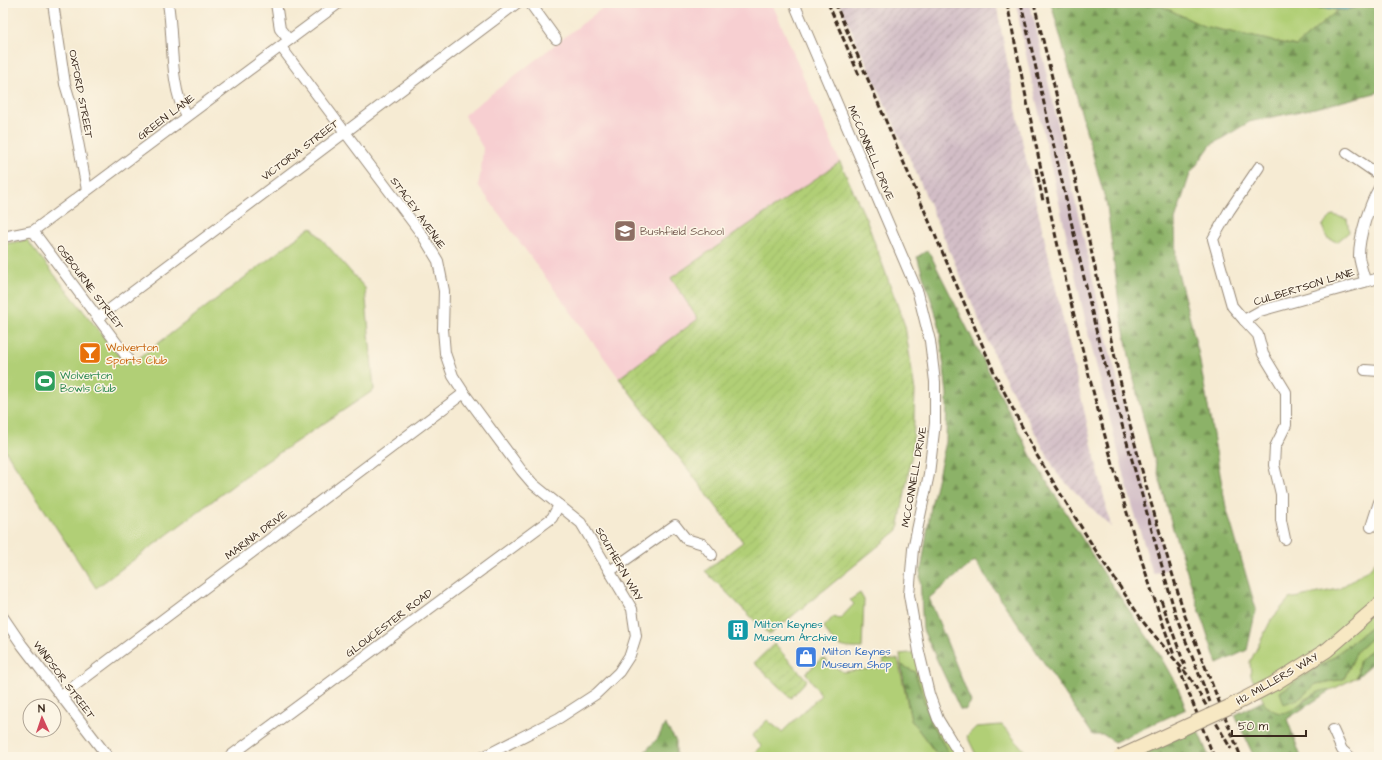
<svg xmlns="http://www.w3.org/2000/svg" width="1382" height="760" viewBox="0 0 1382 760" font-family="'Architects Daughter',sans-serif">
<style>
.built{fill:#f7cfd1}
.industrial{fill:url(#industrial-furrows)}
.railway{fill:#d2bdc6}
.green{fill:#b1cf76;stroke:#767c4a}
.forest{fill:url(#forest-firs);stroke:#646e42}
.garden{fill:url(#garden-furrows);stroke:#767c4a}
.water{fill:url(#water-rules);stroke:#447073}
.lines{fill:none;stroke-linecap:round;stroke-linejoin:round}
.street-casing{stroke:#988a78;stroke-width:12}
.secondary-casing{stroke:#988a78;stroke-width:16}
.street{stroke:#fff;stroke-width:10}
.secondary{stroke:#f7e8c3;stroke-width:14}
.rail{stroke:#3b2a1e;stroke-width:3;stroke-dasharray:6 3;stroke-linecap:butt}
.secondary-bridge-casing{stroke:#988a78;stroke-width:16;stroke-linecap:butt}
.secondary-bridge{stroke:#f7e8c3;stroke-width:14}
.labels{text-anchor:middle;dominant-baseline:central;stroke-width:3;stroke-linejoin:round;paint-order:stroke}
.street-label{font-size:11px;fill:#3b2a1e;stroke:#fcf5e5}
.education-label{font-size:11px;fill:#785e54;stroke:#fcf5e5;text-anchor:start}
.food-label{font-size:11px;fill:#c56008;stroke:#fcf5e5;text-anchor:start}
.leisure-label{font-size:11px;fill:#27864d;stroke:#fcf5e5;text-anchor:start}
.culture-label{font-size:11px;fill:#0d838f;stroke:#fcf5e5;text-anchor:start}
.shop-label{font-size:11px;fill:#366cbe;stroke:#fcf5e5;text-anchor:start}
</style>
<defs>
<pattern id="industrial-furrows" width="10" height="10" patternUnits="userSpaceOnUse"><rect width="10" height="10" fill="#d2bdc6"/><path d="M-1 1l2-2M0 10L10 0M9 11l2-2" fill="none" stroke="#ac9aa0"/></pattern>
<pattern id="forest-firs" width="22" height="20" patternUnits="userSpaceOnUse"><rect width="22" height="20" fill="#8cb267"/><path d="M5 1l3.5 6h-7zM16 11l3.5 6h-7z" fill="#749154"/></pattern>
<pattern id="garden-furrows" width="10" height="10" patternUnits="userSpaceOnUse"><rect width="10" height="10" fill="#b1cf76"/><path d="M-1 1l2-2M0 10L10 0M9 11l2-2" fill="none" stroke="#99b266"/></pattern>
<pattern id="water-rules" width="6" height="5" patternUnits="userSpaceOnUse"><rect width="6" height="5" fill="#4cb7c8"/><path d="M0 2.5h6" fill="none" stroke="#4095a2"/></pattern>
</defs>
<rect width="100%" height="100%" fill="#fcf5e5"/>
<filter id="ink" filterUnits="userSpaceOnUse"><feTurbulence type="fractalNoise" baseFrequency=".025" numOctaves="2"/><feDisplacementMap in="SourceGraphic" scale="8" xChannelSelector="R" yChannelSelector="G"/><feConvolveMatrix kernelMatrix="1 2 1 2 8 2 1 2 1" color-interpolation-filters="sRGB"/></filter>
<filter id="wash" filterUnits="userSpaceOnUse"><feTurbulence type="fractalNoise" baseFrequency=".012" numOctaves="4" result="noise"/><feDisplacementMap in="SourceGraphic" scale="16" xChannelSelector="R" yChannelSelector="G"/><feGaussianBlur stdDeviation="0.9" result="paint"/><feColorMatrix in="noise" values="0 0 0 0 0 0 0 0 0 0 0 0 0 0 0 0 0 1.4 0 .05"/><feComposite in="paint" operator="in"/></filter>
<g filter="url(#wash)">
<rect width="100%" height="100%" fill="#f6ebd3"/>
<path class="built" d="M609 3H772L840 162 671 278 698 319 619 378 478 185 481 171 483 148 464 115Z"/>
<path class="industrial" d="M839 3H996L1024 150 1111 527 1058 475 1000 369 915 170Z"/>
<path class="railway" d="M1016 3H1029L1035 23 1105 333 1168 569 1153 574 1129 494 1089 337 1023 41Z"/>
<g class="green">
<path d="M1155 3H1263L1338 10 1296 46 1203 26Z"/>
<path d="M1333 215 1347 219 1349 232 1337 242 1327 238 1322 226Z"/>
<path d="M311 227 365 288 374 390 255 469 96 588 3 447V395L6 372 3 357V244L27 240 123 361 139 358Z"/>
<path d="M1379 558V620L1332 658 1280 692 1300 698 1316 684 1344 679 1357 651 1379 631V642L1359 661 1357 677 1331 690H1325L1305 699 1291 712 1282 714 1273 711 1265 704 1251 676 1250 662 1271 620 1289 599 1339 589 1370 568Z"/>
<path d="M860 593 864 600 862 648C841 649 834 646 824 627L833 617 840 619 854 604 850 600Z"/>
<path d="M919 652 929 694 961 757H951L932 725 915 672 901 665 900 654Z"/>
<path d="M822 658 843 672 883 667 884 659H898L911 720 939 757H750L761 746 752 736 767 720 782 732 821 695 806 673Z"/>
<path d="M1002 725 1030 757H977L967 736 976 727Z"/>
</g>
<g class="forest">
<path d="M1051 3H1155L1203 26 1296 46 1338 10 1352 9 1367 3H1379V92L1324 106 1249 122 1211 145 1190 174 1175 220 1176 265 1198 351 1226 507 1256 609 1247 650 1217 664 1173 529 1138 398 1120 312 1107 206Z"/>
<path d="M928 250 1031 456 1101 569 1159 654 1177 686 1186 709 1114 742 1104 735H1093L975 561 929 598 971 702 965 710 960 709 923 630 920 578 931 506 946 442 947 394 939 324 917 257Z"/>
<path d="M1379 620V631L1357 651 1344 679 1316 684 1300 698 1284 704 1280 692 1332 658Z"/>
<path d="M1379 642V658L1357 677 1359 661Z"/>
<path d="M901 665 915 672 932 725 951 757H939L911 720Z"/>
<path d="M1325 690H1331L1287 719 1301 757H1254L1235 715 1263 701C1286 731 1301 695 1325 690Z"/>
<path d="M665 724 676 741V757H640L658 738Z"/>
<path d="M1195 724 1209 757H1120Z"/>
</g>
<g class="garden">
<path d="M840 162 866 219 905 326 915 391 913 448 898 530 769 635 705 571 743 542 619 378 698 319 671 278Z"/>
<path d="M774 644 807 680 791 698 754 663Z"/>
</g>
<path class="water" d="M1263 3H1367L1346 10Z"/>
</g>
<g filter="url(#ink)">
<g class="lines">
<g class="street-casing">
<g id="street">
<path d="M53 3 65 84 71 104 87 190"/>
<path d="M168 3C174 39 169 84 186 116"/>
<path d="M276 3 280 29 289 40"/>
<path d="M530 3 556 39"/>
<path d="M794 3 918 293 930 341 935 382V423L929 474 913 549 909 595 919 652 929 694 938 719 961 757"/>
<path d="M281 47 423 236 438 261 444 291 443 329 445 353 453 376 464 393 521 470 533 484 581 523 632 609 636 636 630 655 619 672 596 694 559 718 483 757"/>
<path d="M1347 153 1379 175"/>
<path d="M1259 167 1229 211 1213 239 1232 306 1244 320 1260 311 1379 278"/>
<path d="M33 231 127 357"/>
<path d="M3 237 33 231 339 3"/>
<path d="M1365 280C1363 273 1360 264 1359 256 1359 236 1369 205 1379 188"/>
<path d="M98 318 517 3"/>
<path d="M1244 320 1258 335 1263 354 1286 392V425L1275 447 1274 465 1281 494V520L1285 539"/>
<path d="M1365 370 1379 371"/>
<path d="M1371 527 1379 502"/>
<path d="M610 571 675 525 686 539 703 544 712 555"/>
<path d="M3 617 22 645 108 757"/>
<path d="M61 696 464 393"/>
<path d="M1333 730 1342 750 1350 757"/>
<path d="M229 757 552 518 559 505"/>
</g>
</g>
<g class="secondary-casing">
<path id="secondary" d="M1275 683 1327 650 1379 605"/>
</g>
<use href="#street" class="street"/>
<use href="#secondary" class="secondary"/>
<g class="rail">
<path d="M828 3 859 75"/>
<path d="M835 3 994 372 1036 454 1096 551 1144 623 1191 679 1231 749"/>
<path d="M1007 3C1051 223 1097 443 1174 655"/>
<path d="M1021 3 1099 343 1176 616 1210 702"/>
<path d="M1034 3 1058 102 1131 429 1148 493 1185 616 1241 757"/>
<path d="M1036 168 1043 201"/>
<path d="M1161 600 1186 669"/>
<path d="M1179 668 1214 757"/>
</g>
<g class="secondary-bridge-casing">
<path id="secondary-bridge" d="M1120 757 1229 707 1275 683"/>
</g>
<use href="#secondary-bridge" class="secondary-bridge"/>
</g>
</g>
<defs>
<g id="school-square" transform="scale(1.15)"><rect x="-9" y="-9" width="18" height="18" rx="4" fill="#8d6e63" stroke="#fcf5e5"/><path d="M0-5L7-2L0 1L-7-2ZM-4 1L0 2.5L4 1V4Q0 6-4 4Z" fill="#fff"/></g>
<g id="bar-square" transform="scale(1.15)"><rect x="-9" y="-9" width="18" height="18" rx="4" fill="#e8710a" stroke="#fcf5e5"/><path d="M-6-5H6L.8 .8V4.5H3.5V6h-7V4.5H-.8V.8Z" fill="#fff"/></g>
<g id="stadium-square" transform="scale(1.15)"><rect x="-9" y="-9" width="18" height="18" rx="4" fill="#2e9e5b" stroke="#fcf5e5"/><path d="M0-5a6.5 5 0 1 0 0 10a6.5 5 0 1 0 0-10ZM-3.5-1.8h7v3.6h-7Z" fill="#fff"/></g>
<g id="building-square" transform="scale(1.15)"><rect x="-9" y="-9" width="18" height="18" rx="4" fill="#0f9aa8" stroke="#fcf5e5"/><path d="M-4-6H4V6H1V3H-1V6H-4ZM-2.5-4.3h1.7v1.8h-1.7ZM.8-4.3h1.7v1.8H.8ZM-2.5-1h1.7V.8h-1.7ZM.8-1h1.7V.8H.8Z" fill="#fff"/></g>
<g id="shop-square" transform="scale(1.15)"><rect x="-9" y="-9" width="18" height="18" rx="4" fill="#3f7fe0" stroke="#fcf5e5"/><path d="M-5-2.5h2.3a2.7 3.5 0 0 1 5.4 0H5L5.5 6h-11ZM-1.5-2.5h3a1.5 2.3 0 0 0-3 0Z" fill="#fff"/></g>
</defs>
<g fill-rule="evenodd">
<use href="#school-square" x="625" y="231"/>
<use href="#bar-square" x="90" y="353"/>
<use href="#stadium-square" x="45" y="381"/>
<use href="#building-square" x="738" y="630"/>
<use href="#shop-square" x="806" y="657"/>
</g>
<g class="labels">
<g class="street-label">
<text transform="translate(81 94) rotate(79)">OXFORD STREET</text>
<text transform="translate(166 117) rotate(-37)">GREEN LANE</text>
<text transform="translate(300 150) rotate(-37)">VICTORIA STREET</text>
<text transform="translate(871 153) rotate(67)">MCCONNELL DRIVE</text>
<text transform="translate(418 213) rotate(54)">STACEY AVENUE</text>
<text transform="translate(90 287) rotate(53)">OSBOURNE STREET</text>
<text transform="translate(1304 287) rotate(-17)">CULBERTSON LANE</text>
<text transform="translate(914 477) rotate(-80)">MCCONNELL DRIVE</text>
<text transform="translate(256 535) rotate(-37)">MARINA DRIVE</text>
<text transform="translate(619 564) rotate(60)">SOUTHERN WAY</text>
<text transform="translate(389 623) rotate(-37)">GLOUCESTER ROAD</text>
<text transform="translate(1277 679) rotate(-30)">H2 MILLERS WAY</text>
<text transform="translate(64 680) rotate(53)">WINDSOR STREET</text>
</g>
<g class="education-label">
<text x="640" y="231">Bushfield School</text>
</g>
<g class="food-label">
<text x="106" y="347">Wolverton<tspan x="106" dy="13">Sports Club</tspan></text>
</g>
<g class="leisure-label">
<text x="60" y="375">Wolverton<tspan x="60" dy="13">Bowls Club</tspan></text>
</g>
<g class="culture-label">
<text x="754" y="624">Milton Keynes<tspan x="754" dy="13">Museum Archive</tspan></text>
</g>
<g class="shop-label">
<text x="822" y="651">Milton Keynes<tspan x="822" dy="13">Museum Shop</tspan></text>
</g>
</g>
<rect width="1382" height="760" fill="none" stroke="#fcf5e5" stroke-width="16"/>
<g transform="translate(42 718) rotate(357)"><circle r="19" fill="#fcf5e5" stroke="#afa495"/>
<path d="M0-3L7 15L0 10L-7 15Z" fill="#d1495b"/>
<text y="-6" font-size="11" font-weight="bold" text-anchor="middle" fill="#3b2a1e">N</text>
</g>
<path d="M1232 730v6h74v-6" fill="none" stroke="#3b2a1e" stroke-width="2"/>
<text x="1238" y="730" font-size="12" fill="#3b2a1e" stroke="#fcf5e5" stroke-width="3" paint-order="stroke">50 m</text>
</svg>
